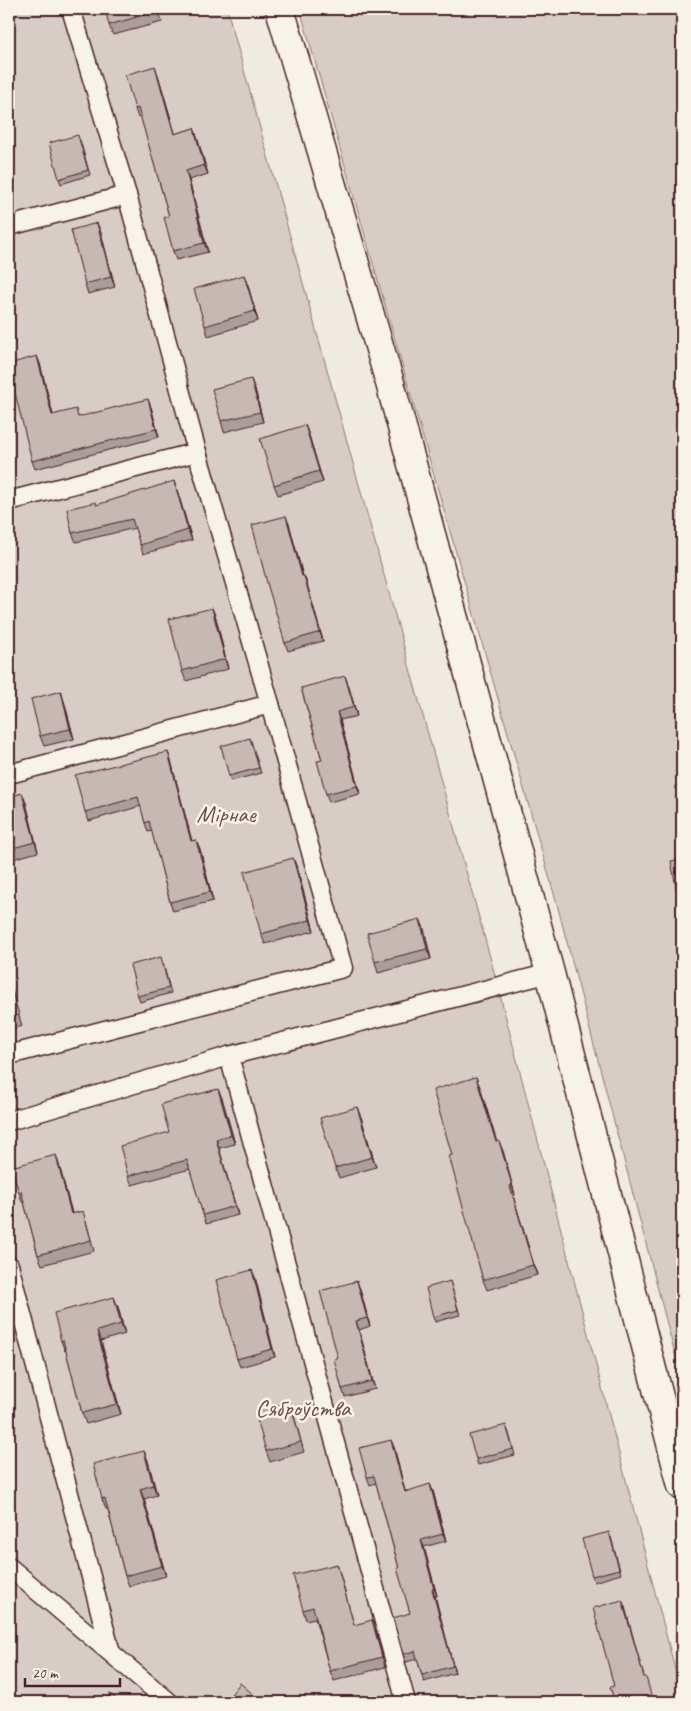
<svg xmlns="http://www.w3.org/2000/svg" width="691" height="1711" viewBox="0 0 691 1711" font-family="Caveat,sans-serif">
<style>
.green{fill:#d8cdc6;stroke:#917678}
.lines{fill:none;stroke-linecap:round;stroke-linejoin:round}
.lane-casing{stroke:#4a1f2b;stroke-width:21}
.street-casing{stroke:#4a1f2b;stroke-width:31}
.lane{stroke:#f7f3e8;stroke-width:18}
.street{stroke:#f7f3e8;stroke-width:28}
.wall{fill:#aa9e9a;stroke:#4a1f2b}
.shaded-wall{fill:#8b817d;stroke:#4a1f2b}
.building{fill:#c6b8b3;stroke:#4a1f2b}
.labels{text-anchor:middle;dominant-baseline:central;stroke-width:5;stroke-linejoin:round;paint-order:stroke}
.park-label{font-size:24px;fill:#6e4a52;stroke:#f7f3e8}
</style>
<rect width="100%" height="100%" fill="#f0ebe0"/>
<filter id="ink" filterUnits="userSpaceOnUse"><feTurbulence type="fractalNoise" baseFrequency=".02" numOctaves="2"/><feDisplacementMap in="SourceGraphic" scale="10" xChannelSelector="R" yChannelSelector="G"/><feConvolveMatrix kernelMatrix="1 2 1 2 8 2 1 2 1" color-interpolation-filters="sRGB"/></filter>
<g filter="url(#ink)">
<g class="green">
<path d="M9 9H227L493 968 682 1696V1702H9Z"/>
<path d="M300 9H682V1381L557 904Z"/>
</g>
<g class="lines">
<g class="lane-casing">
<g id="lane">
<path d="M9 226 127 195"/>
<path d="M9 501 197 452"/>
<path d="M9 774 270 704"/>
<path d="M9 1055 343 968 270 704 197 452 127 195 71 9"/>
<path d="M229 1056 406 1702"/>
<path d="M9 1121 229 1056 550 973"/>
<path d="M9 1265 111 1653"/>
<path d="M9 1567 169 1702"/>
</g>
</g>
<g class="street-casing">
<path id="street" d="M280 9 390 383 550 973 682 1486"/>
</g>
<use href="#lane" class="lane"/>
<use href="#street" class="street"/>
</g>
<g class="wall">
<path d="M158 9 162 22 113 35 109 25Z"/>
<path d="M158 75 175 134 194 128 208 174 189 180 208 252 176 260 173 251 169 216 141 117 138 118 135 109Z"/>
<path d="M80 140 90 175 61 184 59 179Z"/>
<path d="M97 223 101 233 115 287 88 294 85 284Z"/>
<path d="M244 275 258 321 208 336 205 326Z"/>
<path d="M37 356 40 364 53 415 79 417 151 407 159 437 35 469 32 461Z"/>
<path d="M255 389 263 422 224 432 221 421Z"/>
<path d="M305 425 323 482 278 495 274 485Z"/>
<path d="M177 490 192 540 143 554 135 528 76 542 72 533Z"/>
<path d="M289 524 303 576H304L307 584 323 641 288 651 285 643Z"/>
<path d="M212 608 216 618 228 669 186 681 182 671Z"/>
<path d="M348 684 357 716 340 720 360 794 329 802 326 794 322 760 301 688Z"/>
<path d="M64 701 74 739 44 746 40 736Z"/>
<path d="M250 738 261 773 231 781 229 776Z"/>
<path d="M168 752 171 761 192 841 196 840 200 849 213 901 173 911 170 902 152 831 148 832 145 823 141 806 89 821 85 812Z"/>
<path d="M22 793 26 803 38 852 9 860V797Z"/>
<path d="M293 858 297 868 314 931 265 944 261 934Z"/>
<path d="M420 919 424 929 431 959 378 973 375 962Z"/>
<path d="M163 963 171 993 140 1002 138 996Z"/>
<path d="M9 981 22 1026 9 1030Z"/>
<path d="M480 1087 496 1142 503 1151 515 1195 513 1196 537 1275 487 1290 483 1280 452 1155Z"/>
<path d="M222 1098 235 1144 219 1148 238 1215 206 1224 190 1169 132 1185 128 1176 169 1132Z"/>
<path d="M361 1117 376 1167 339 1178 335 1168Z"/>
<path d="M56 1155 59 1165 72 1214 86 1221 94 1251 42 1265 38 1255 24 1202H22L19 1192Z"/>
<path d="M255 1277 275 1357 240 1367 237 1359Z"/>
<path d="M450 1281 460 1315 435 1322 433 1317Z"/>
<path d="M360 1289 370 1326 359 1330 375 1389 345 1397 342 1389 338 1358Z"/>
<path d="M118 1307 125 1334 101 1341 121 1414 86 1424 82 1413 66 1351H65L61 1341Z"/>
<path d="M9 1351 12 1361 9 1362Z"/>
<path d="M293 1412 304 1452 270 1462 266 1451Z"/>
<path d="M508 1430 515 1455 478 1465 476 1459Z"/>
<path d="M394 1447 405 1491H433L446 1541 424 1547 437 1596H435L455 1673 424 1682 417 1659 406 1662 403 1654 410 1613 399 1568 376 1483 370 1485 367 1477Z"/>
<path d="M144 1451 148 1461 157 1495 144 1499 166 1576 129 1586 125 1576 108 1509H106L102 1499Z"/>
<path d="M611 1537 621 1574 594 1582 592 1576Z"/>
<path d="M337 1564 340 1574 354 1625 375 1630 385 1667 334 1681 330 1671 315 1618 306 1620 303 1610Z"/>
</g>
<g class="shaded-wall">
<path d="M155 66 158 75 178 143 174 134Z"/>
<path d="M194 128 197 137 208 174 204 165Z"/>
<path d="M186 171 189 180 208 252 204 243Z"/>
<path d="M97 223 101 233 115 287 111 277Z"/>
<path d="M244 275 248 285 258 321 255 311Z"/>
<path d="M37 356 40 364 55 423 52 415Z"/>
<path d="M251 379 255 389 263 422 260 412Z"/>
<path d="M148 399 151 407 159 437 156 429Z"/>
<path d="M305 425 309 435 323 482 319 471Z"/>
<path d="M174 481 177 490 192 540 188 530Z"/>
<path d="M286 516 289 524 305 585 302 576Z"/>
<path d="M304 576 307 584 323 641 320 632Z"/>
<path d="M212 608 216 618 228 669 225 659Z"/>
<path d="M345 676 348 684 357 716 354 707Z"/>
<path d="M61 691 64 701 74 739 70 729Z"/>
<path d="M337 712 340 720 360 794 357 786Z"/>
<path d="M168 752 171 761 194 851 191 841Z"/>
<path d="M22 793 26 803 38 852 35 842Z"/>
<path d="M196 840 200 849 213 901 210 892Z"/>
<path d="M293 858 297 868 314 931 310 920Z"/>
<path d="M420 919 424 929 431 959 427 949Z"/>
<path d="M476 1077 480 1087 500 1152 496 1142Z"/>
<path d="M218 1089 222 1098 235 1144 231 1135Z"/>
<path d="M357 1107 361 1117 376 1167 372 1157Z"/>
<path d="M216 1139 219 1148 238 1215 235 1206Z"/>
<path d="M499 1141 503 1151 515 1195 512 1185Z"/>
<path d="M56 1155 59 1165 75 1224 71 1214Z"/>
<path d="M510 1186 513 1196 537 1275 533 1265Z"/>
<path d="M252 1270 255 1277 275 1357 272 1349Z"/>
<path d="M357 1281 360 1289 370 1326 367 1318Z"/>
<path d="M114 1297 118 1307 125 1334 121 1324Z"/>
<path d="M356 1321 359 1330 375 1389 372 1381Z"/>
<path d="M97 1331 101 1341 121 1414 117 1404Z"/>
<path d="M391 1440 394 1447 407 1499 405 1492Z"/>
<path d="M144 1451 148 1461 157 1495 153 1485Z"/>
<path d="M430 1484 433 1491 446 1541 443 1534Z"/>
<path d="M140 1489 144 1499 166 1576 162 1566Z"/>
<path d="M421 1540 424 1547 437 1596 434 1589Z"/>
<path d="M432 1589 435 1596 455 1673 453 1666Z"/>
<path d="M622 1600 625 1607 646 1685 644 1677Z"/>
</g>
<g class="building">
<path d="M105 9H157L158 11 109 25Z"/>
<path d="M155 66 174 134 194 128 204 165 186 171 204 243 173 251 164 217 169 216 138 108 135 109 125 75Z"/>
<path d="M78 135 88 170 59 179 49 143Z"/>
<path d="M97 223 111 277 85 284 71 230Z"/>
<path d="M244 275 255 311 205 326 194 289Z"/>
<path d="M37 356 52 415 76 409 78 417 148 399 156 429 32 461 9 369V364Z"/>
<path d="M251 379 260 412 221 421 212 389Z"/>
<path d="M305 425 319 471 274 485 260 439Z"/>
<path d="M174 481 188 530 140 545 132 519 72 533 67 509 96 502V505Z"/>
<path d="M286 516 302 576H304L320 632 285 643 267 583 252 525Z"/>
<path d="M212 608 225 659 182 671 169 619Z"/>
<path d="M345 676 354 707 337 712 357 786 326 794 317 761 322 760 301 688Z"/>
<path d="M61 691 70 729 40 736 31 699Z"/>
<path d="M250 738 259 768 229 776 221 746Z"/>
<path d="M168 752 191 841 196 840 210 892 170 902 149 821 145 823 138 797 85 812 75 775Z"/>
<path d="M22 793 35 842 9 849V797Z"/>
<path d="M293 858 310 920 261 934 244 872Z"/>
<path d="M682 859V919L671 861Z"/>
<path d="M420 919 427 949 375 962 367 933Z"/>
<path d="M161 957 169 988 138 996 130 965Z"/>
<path d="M9 981 19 1015 9 1018Z"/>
<path d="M476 1077 496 1142 499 1141 512 1185 510 1186 533 1265 483 1280 449 1156 452 1155 433 1090Z"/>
<path d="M218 1089 231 1135 216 1139 235 1206 203 1215 187 1160 128 1176 120 1146 169 1132 161 1104Z"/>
<path d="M357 1107 372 1157 335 1168 320 1118Z"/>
<path d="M56 1155 71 1214 83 1211 91 1240 38 1255 21 1191 19 1192 11 1167Z"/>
<path d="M252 1270 272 1349 237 1359 216 1280Z"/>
<path d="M357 1281 367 1318 356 1321 372 1381 342 1389 334 1359 338 1358 320 1291Z"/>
<path d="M450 1281 458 1310 433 1317 426 1288Z"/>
<path d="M114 1297 121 1324 97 1331 117 1404 82 1413 63 1340 61 1341 54 1313Z"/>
<path d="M290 1402 301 1442 266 1451 255 1412Z"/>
<path d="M506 1425 513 1449 476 1459 469 1435Z"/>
<path d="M391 1440 405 1492 430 1484 443 1534 421 1540 434 1589H432L453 1666 422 1675 415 1651 403 1654 393 1618 410 1613 397 1568H399L374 1476 367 1477 359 1448Z"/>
<path d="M144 1451 153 1485 140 1489 162 1566 125 1576 105 1498 102 1499 93 1464Z"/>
<path d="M609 1532 619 1569 592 1576 582 1539Z"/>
<path d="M337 1564 354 1625 372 1620 382 1657 330 1671 313 1607 303 1610 293 1575Z"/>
<path d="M622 1600 644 1677H646L653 1702H615L610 1687 614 1686 593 1608Z"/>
<path d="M240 1683 262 1702H225Z"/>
<path d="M110 1694 120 1702H104Z"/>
</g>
</g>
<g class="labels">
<g class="park-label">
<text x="226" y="814">Мірнае</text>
<text x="303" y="1408">Сяброўства</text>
</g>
</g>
<rect width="691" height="1711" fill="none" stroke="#f7f3e8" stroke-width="30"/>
<rect x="15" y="15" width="661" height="1681" fill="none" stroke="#4a1f2b" stroke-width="2" filter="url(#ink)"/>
<path d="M25 1678v8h95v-8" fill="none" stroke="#4a1f2b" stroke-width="2.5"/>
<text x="32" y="1678" font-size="15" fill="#4a1f2b" stroke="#f7f3e8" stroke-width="4" paint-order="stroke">20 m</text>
</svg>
